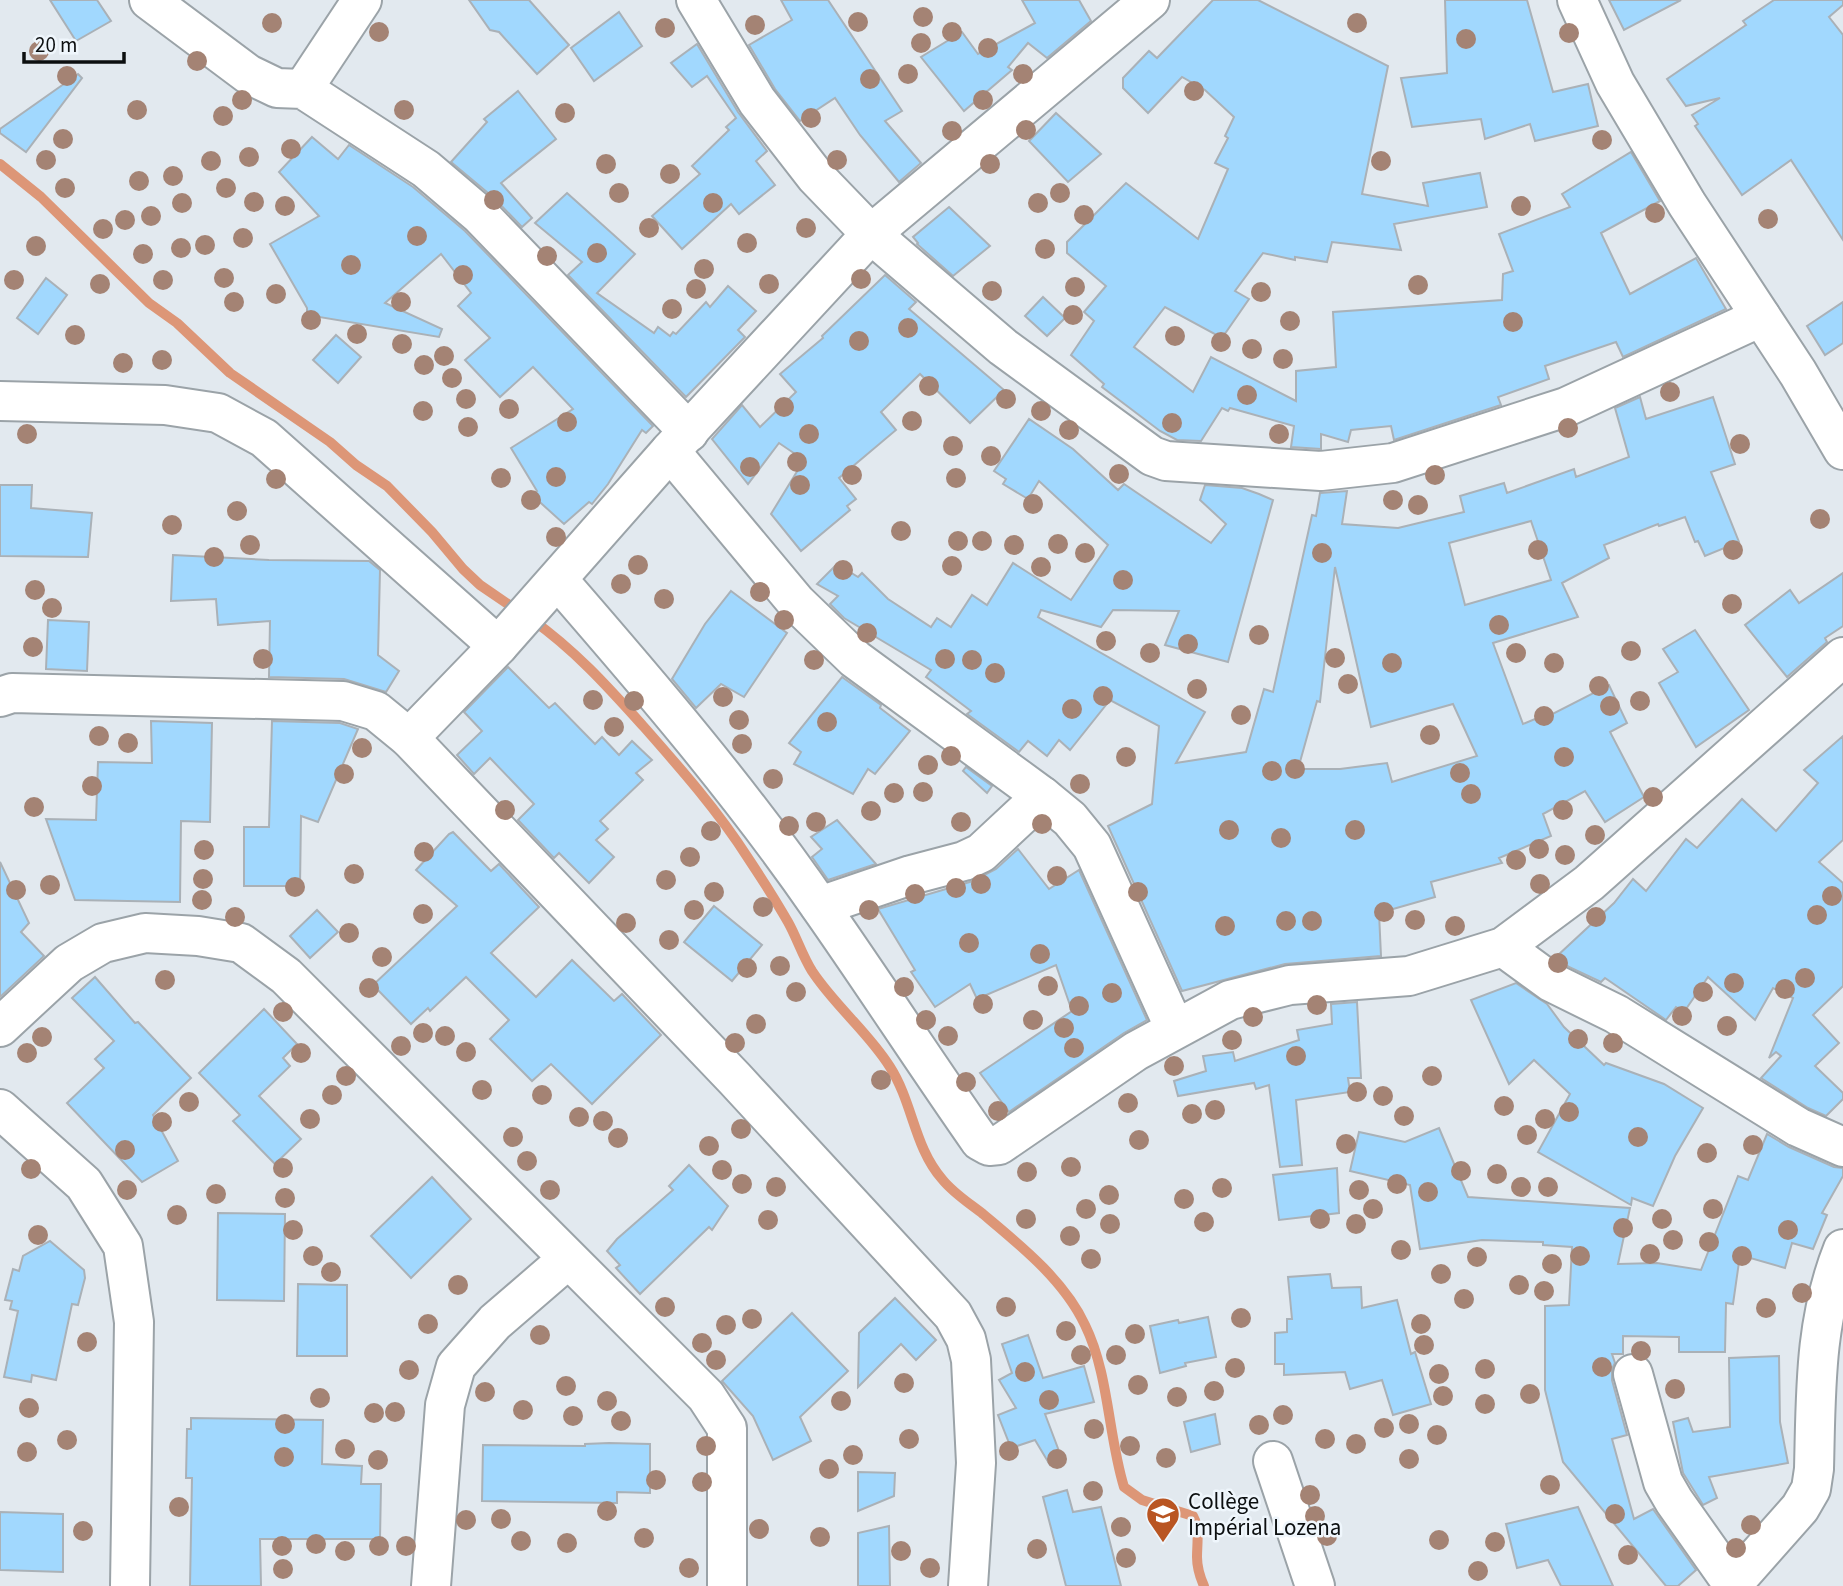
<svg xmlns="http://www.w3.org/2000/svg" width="1843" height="1586" viewBox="0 0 1843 1586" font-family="'Source Sans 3',sans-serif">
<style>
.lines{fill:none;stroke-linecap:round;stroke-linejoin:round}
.stream{stroke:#dd9677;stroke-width:10}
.building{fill:#a1d8fe;stroke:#aab1b7;stroke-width:2;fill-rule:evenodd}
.minor-casing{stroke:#9ba3a8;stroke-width:42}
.minor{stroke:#fff;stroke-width:38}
.tree{fill:#a48374}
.labels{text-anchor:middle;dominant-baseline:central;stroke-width:5;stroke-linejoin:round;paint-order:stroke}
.poi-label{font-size:23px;fill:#0c0f10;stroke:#eff6fc;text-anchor:start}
</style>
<rect width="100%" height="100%" fill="#e2e9ef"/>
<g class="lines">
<g class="stream">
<path d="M0 164 41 197 149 303 177 323 230 373 330 442 356 465 387 486 432 532 463 569 480 585 518 611"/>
<path d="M531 619C575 650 608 687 644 727 681 769 718 811 748 858 762 879 776 901 788 922 797 938 802 955 812 971 835 1006 869 1033 890 1067 913 1103 914 1147 942 1179 953 1193 969 1203 983 1214 1020 1245 1064 1280 1085 1325 1109 1374 1108 1435 1124 1487L1142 1500 1193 1516C1200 1528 1197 1544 1197 1557 1197 1567 1200 1577 1204 1586"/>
</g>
</g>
<g class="building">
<path d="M50 0H97L111 21 76 41Z"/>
<path d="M469 0H529L569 45 537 74 499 32 490 30Z"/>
<path d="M781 0H828L902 111 885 121 921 163 899 182 860 135 835 98 800 121 775 89 749 45 792 20Z"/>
<path d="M1022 0H1079L1091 21 1047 58 1028 43 1008 67 1012 70 964 111 921 57 962 32 978 54 1035 23Z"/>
<path d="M1213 0H1258L1388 66 1362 194 1428 206 1423 183 1480 173 1487 207 1394 224 1401 250 1332 242 1327 262 1295 257V260L1263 253 1235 291 1249 299 1222 338 1165 307 1134 347 1193 392 1211 357 1296 401V371L1336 367 1333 312 1502 300 1503 274 1513 271 1499 234 1570 207 1562 194 1631 152 1660 201 1601 233 1630 294 1696 258 1726 309 1623 357 1616 342 1545 366 1549 379 1498 397 1501 405 1394 440 1391 426 1351 430 1348 442 1321 434V449L1291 447 1294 426 1230 408 1228 411 1222 408 1201 441 1177 440 1160 431 1102 387 1104 384 1071 355 1094 321 1084 312 1106 286 1067 253V242L1126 183 1198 239 1228 169 1215 163 1228 138 1225 136 1234 117 1205 90 1182 77 1148 113 1123 88V78L1149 51 1157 58Z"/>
<path d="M1445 0H1527L1553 92 1588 84 1598 126 1535 141 1530 124 1485 139 1481 119 1412 127 1401 78 1447 73Z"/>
<path d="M1609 0H1681L1624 30Z"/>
<path d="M1774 0H1843V5L1829 17 1843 35V240L1791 160 1742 195 1695 126 1698 124 1692 115 1720 98 1686 106 1667 79 1746 25 1743 21Z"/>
<path d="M619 12 642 46 594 81 571 48Z"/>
<path d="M697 44 738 112 767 151 756 161 775 185 739 214 731 204 682 249 652 216 700 174 692 166 729 130 726 127 736 118 707 76 692 87 671 63Z"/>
<path d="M78 74 82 78 26 152 0 133V129Z"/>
<path d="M518 91 556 139 501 183 532 218 522 227 494 198 451 162 487 122 484 119Z"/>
<path d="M1056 113 1101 154 1068 182 1029 141Z"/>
<path d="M312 137 338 159 349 145 413 187 465 231 653 426 646 433 642 430 608 484 592 504 589 502 564 524 532 495 537 491 511 448 573 409 533 367 500 397 465 360 490 338 458 306 471 293 441 254 385 303 442 329 439 337 307 315V308L270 244 319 216 279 172Z"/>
<path d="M567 193 635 254 597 293 654 333 658 327 670 336 673 332 676 334 706 302 710 307 728 286 756 311 738 330 745 337 686 397 568 275 582 262 535 223Z"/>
<path d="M949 207 990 246 953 276 917 244 918 243 913 237Z"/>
<path d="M885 275 916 302 909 309 1004 390 970 423 920 374 881 412 896 430 839 478 856 499 847 506 850 510 801 551 771 514 804 460 779 443 748 484 712 439 742 405 760 427 796 392 780 374 823 338 822 336Z"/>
<path d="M46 278 67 295 38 334 17 318Z"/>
<path d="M1043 297 1065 318 1047 336 1025 316Z"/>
<path d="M1843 302V343L1825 355 1807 326Z"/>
<path d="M336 335 361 357 338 383 313 360Z"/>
<path d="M1640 397 1646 419 1713 397 1735 464 1711 472 1739 542 1705 556 1698 541 1695 542 1685 517 1659 526 1658 524 1604 545 1609 558 1562 583 1578 617 1493 643 1523 724 1535 719 1537 722 1609 685 1627 723 1610 732 1644 797 1605 822 1585 791 1543 814 1551 836 1499 858 1502 863 1431 882 1435 897 1379 913 1381 956 1285 964 1182 991 1108 826 1152 804 1159 726 1110 700 1070 750 1059 740 1047 756 1028 741 1019 752 967 714 971 711 926 677 931 670 844 618 830 604 838 596 817 584 837 564 858 577 862 573 888 599 931 627 937 618 951 627 972 595 987 605 1013 563 1071 600 1108 545 1039 481 1028 499 1003 484 1006 479 994 471 1029 419 1073 449 1118 490 1124 484 1211 543 1226 524 1200 500 1205 485 1242 488 1259 494 1273 500 1228 662 1165 645 1179 611 1113 610 1101 627 1041 610 1038 617 1205 712 1176 763 1246 752 1264 689 1273 692 1312 515 1316 516 1320 493 1347 491 1342 524 1398 528 1464 512 1460 496 1504 483 1507 493 1574 469 1576 477 1629 457 1615 408ZM1531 521 1551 580 1465 605 1449 543ZM1335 567 1371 727 1453 704 1477 756 1392 782 1387 763 1340 769H1298L1317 701 1320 702Z"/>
<path d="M0 485H32L31 508 92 513 88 557 0 556Z"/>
<path d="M173 555 269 560 369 561 380 570 378 655 399 671 386 692 344 679 269 677 270 621 218 625 216 599 171 601Z"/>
<path d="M1843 573V626L1825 638 1827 642 1787 677 1745 625 1790 590 1799 603Z"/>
<path d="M731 591 787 633 744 697 721 684 696 708 672 679 705 624Z"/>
<path d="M48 620 89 622 87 671 46 669Z"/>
<path d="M1695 630 1749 710 1696 747 1659 683 1678 672 1663 649Z"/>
<path d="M508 667 549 708 555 703 595 744 602 737 619 755 632 741 652 760 636 773 643 780 600 821 608 829 596 840 614 857 589 883 559 853 554 858 518 820 534 804 490 758 474 774 457 755 482 731 464 712Z"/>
<path d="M842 677 881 705 880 708 910 731 875 774 868 769 853 794 794 764 801 752 789 743Z"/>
<path d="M151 721 212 723 210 822 181 821 180 902 75 900 46 819 96 820 98 762 152 763Z"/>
<path d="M272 721 340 723 358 729 318 822 301 816 300 886H244V827H269Z"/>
<path d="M1843 736V840L1819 862 1843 883V986L1813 1015 1839 1043 1815 1066 1843 1093V1099L1826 1116 1808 1108 1761 1078 1781 1056 1776 1052 1769 1058 1793 998 1773 988 1755 1020 1708 977 1684 1012 1676 1007 1666 1020 1605 978 1601 982 1569 967 1556 957 1614 903 1633 879 1646 891 1686 839 1697 848 1742 799 1776 831 1818 783 1804 770Z"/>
<path d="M966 767 992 786 987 793 963 771Z"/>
<path d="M837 820 876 864 828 880 812 857 822 849 811 837Z"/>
<path d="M453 832 491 871 499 864 539 907 491 953 536 997 572 960 614 1001 622 994 661 1035 592 1104 551 1064 532 1081 490 1039 509 1020 466 977 430 1011 428 1008 411 1024 373 985 457 906 416 870 449 834Z"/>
<path d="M1018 849 1049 889 1079 870 1147 1020 1124 1033 1009 1112 980 1073 1072 1011 1056 965 977 999 970 984 935 1007 911 972 915 970 878 909 973 881 996 869Z"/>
<path d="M0 862 29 923 21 932 44 956 0 997Z"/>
<path d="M714 906 762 945 732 981 684 942Z"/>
<path d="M317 910 338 932 310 958 290 936Z"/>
<path d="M95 977 135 1023 138 1022 191 1078 153 1115 178 1161 142 1182 67 1103 104 1068 95 1059 114 1041 72 998Z"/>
<path d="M1516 983 1547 1004 1564 1027 1604 1065 1606 1063 1664 1084 1703 1108 1675 1156 1653 1206 1632 1198 1631 1205 1538 1152 1570 1094 1534 1060 1509 1084 1471 1000Z"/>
<path d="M1357 1002 1361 1078H1348L1350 1092 1296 1100 1302 1165 1280 1167 1269 1085 1256 1089 1254 1083 1178 1096 1174 1081 1206 1071 1203 1056 1233 1052 1235 1061 1299 1040 1297 1030 1332 1024 1331 1004Z"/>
<path d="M264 1009 297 1044 283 1058 290 1066 259 1096 301 1139 275 1164 233 1121 240 1115 199 1073Z"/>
<path d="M1439 1128 1468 1197 1630 1208 1618 1264 1657 1263 1701 1270 1738 1176 1748 1180 1767 1134 1789 1147 1834 1167 1843 1168V1176L1822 1213 1827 1215 1813 1249 1792 1243 1785 1268 1740 1255 1733 1304 1726 1303 1725 1352H1679V1337L1623 1336V1354H1612L1615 1363 1612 1369V1380L1627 1435 1612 1439 1634 1519 1653 1509 1696 1570 1678 1586H1666L1563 1462 1545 1390V1306L1569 1305 1572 1247 1543 1245V1242L1482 1240 1420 1249 1410 1185 1350 1171 1359 1132 1405 1142Z"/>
<path d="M689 1165 728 1206 712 1230 709 1227 640 1294 616 1268 620 1265 607 1251 617 1239 673 1190 669 1186Z"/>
<path d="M1337 1168 1339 1213 1279 1220 1273 1175Z"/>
<path d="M432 1177 471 1219 411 1278 371 1236Z"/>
<path d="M218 1213 285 1214 284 1301 217 1300Z"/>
<path d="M50 1241 84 1270 85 1278 78 1305 72 1304 56 1380 32 1375 31 1382 4 1377 18 1311 10 1309 12 1301 5 1300 13 1269 19 1271 23 1256Z"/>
<path d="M1330 1274 1332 1288 1361 1287 1362 1308 1397 1300 1411 1354 1415 1352 1431 1404 1393 1415 1382 1380 1350 1389 1345 1372 1284 1375V1364H1275V1333L1287 1332V1319H1292L1288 1277Z"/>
<path d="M298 1284 347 1285V1356H297Z"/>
<path d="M895 1298 936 1340 916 1360 901 1344 858 1387 859 1333Z"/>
<path d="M792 1313 848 1371 800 1417 811 1441 773 1460 753 1416 722 1381Z"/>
<path d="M1208 1317 1216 1357 1185 1363 1186 1366 1160 1373 1150 1326 1178 1320 1179 1323Z"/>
<path d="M1028 1335 1043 1378 1084 1366 1094 1402 1045 1414 1062 1459 1050 1465 1035 1440 1011 1448 998 1415 1016 1408 999 1380 1012 1373 1002 1344Z"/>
<path d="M1779 1356 1780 1422 1788 1463 1709 1477 1717 1498 1703 1505 1683 1473 1673 1422 1688 1418 1693 1432 1730 1427 1729 1358Z"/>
<path d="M1215 1414 1220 1444 1191 1452 1184 1422Z"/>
<path d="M191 1418 323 1420 322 1464 362 1466 361 1484H381L380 1539H260L261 1586H190L192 1478H186L187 1429H191Z"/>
<path d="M609 1443 650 1444V1493L617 1492V1503L482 1501 483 1445 585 1446V1444Z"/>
<path d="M858 1472 895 1473 894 1496 858 1511Z"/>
<path d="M1067 1490 1073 1512 1101 1507 1121 1586H1066L1043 1497Z"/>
<path d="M1578 1507 1613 1586H1561L1548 1560 1517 1568 1506 1524Z"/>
<path d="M0 1512 63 1514V1572L0 1570Z"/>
<path d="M889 1526 890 1586H858V1533Z"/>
</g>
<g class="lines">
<g class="minor-casing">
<g id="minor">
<path d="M149 0 248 74 277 88 303 89 426 169 480 215 689 432"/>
<path d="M696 0 757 101 816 177 871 234 1003 347 1152 456 1166 461 1321 471 1393 463 1566 407 1761 317"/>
<path d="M1577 0 1615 83 1687 204 1798 373 1843 450"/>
<path d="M303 89 362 0"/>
<path d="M0 401 165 405 218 413 264 438 498 646"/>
<path d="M670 451 796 602 855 659 1042 796 1070 819 1092 846 1175 1029"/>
<path d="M558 580C650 686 741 792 821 908 875 985 926 1064 980 1141L989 1146 999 1145 1136 1051 1230 1000 1290 985 1409 976 1503 947 1589 883 1843 657"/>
<path d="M0 697 12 693 343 701 376 711 409 738 735 1079 953 1315 966 1339 971 1360 976 1463 968 1586"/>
<path d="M409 738 498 646 670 451 871 234 1150 0"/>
<path d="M820 906 911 875 964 861 981 853 1042 796"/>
<path d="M1503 947 1551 982 1616 1014 1798 1127 1843 1147"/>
<path d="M0 1027 69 963 103 943 145 933 198 936 241 943 286 976 706 1396 727 1428V1586"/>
<path d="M0 1109 84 1184 123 1246 134 1322 130 1586"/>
<path d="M1633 1374 1663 1482 1674 1501 1734 1586"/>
<path d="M1273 1461 1315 1586"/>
<path d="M431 1586 445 1405 456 1366 495 1322 568 1259"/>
<path d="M1731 1586 1800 1508 1811 1489 1814 1469C1816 1392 1814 1322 1843 1249"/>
</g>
</g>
<use href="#minor" class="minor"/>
</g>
<g class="tree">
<circle cx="923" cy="17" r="10"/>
<circle cx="858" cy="22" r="10"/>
<circle cx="272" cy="23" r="10"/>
<circle cx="1357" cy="23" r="10"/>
<circle cx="755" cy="25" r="10"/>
<circle cx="665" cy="28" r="10"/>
<circle cx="379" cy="32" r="10"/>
<circle cx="952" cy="32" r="10"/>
<circle cx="1569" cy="33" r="10"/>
<circle cx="1466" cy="39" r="10"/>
<circle cx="921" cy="43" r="10"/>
<circle cx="988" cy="48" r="10"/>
<circle cx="39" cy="51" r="10"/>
<circle cx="197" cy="61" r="10"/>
<circle cx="908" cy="74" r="10"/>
<circle cx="1023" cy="74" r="10"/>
<circle cx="67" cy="76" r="10"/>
<circle cx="870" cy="79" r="10"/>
<circle cx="1194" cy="91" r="10"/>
<circle cx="242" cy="100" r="10"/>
<circle cx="983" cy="100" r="10"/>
<circle cx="137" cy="110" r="10"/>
<circle cx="404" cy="110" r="10"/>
<circle cx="565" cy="113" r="10"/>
<circle cx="223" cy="116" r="10"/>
<circle cx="811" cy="118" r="10"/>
<circle cx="1026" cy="130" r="10"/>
<circle cx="952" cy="131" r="10"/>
<circle cx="63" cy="139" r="10"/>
<circle cx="1602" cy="140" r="10"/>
<circle cx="291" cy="149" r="10"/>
<circle cx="249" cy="157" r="10"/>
<circle cx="46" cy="160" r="10"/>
<circle cx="837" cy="160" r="10"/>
<circle cx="211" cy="161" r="10"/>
<circle cx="1381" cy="161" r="10"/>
<circle cx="606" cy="164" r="10"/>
<circle cx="990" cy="164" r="10"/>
<circle cx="670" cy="174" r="10"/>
<circle cx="173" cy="176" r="10"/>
<circle cx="139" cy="181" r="10"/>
<circle cx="65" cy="188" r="10"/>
<circle cx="226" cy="188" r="10"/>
<circle cx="619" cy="193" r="10"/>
<circle cx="1060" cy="193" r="10"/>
<circle cx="494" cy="200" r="10"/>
<circle cx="254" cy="202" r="10"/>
<circle cx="182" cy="203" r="10"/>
<circle cx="713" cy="203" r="10"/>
<circle cx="1038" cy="203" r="10"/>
<circle cx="285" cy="206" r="10"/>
<circle cx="1521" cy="206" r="10"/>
<circle cx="1655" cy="213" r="10"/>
<circle cx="1084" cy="215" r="10"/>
<circle cx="151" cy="216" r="10"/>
<circle cx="1768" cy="219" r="10"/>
<circle cx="125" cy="220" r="10"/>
<circle cx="649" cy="228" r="10"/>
<circle cx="806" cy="228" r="10"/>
<circle cx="103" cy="229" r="10"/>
<circle cx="417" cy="236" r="10"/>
<circle cx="243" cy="238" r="10"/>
<circle cx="747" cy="243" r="10"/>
<circle cx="205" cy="245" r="10"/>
<circle cx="36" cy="246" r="10"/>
<circle cx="181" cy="248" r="10"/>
<circle cx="1045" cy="249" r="10"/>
<circle cx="597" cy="253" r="10"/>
<circle cx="143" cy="254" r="10"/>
<circle cx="547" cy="256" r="10"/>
<circle cx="351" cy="265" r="10"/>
<circle cx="704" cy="269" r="10"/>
<circle cx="463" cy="275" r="10"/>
<circle cx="224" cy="278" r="10"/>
<circle cx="861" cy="279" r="10"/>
<circle cx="14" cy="280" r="10"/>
<circle cx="163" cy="280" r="10"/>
<circle cx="100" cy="284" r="10"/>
<circle cx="769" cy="284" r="10"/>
<circle cx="1418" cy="285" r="10"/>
<circle cx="1075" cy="287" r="10"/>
<circle cx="696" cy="289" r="10"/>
<circle cx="992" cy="291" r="10"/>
<circle cx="1261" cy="292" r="10"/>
<circle cx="276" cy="294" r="10"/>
<circle cx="234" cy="302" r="10"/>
<circle cx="401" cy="302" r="10"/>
<circle cx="672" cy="309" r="10"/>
<circle cx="1073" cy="315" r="10"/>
<circle cx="311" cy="320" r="10"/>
<circle cx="1290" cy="321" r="10"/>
<circle cx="1513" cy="322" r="10"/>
<circle cx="908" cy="328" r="10"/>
<circle cx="357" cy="334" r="10"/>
<circle cx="75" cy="335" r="10"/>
<circle cx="1175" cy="336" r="10"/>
<circle cx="859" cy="341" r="10"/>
<circle cx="1221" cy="342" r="10"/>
<circle cx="402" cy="344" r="10"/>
<circle cx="1252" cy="349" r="10"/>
<circle cx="444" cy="356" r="10"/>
<circle cx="1283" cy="359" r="10"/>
<circle cx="162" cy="360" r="10"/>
<circle cx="123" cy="363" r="10"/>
<circle cx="424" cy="365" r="10"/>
<circle cx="452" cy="378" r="10"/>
<circle cx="929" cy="386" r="10"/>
<circle cx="1670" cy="392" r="10"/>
<circle cx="1247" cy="395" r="10"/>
<circle cx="466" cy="399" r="10"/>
<circle cx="1006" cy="399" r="10"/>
<circle cx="784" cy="407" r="10"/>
<circle cx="509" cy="409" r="10"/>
<circle cx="423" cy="411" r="10"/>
<circle cx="1041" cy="411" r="10"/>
<circle cx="912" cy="421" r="10"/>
<circle cx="567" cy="422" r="10"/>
<circle cx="1172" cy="423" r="10"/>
<circle cx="468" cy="427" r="10"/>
<circle cx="1568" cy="428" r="10"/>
<circle cx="1069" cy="430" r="10"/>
<circle cx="27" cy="434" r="10"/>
<circle cx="809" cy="434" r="10"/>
<circle cx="1279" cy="434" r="10"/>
<circle cx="1740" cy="444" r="10"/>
<circle cx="953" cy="446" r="10"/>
<circle cx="991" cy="456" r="10"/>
<circle cx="797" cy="462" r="10"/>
<circle cx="750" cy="467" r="10"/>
<circle cx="1119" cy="474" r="10"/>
<circle cx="852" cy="475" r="10"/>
<circle cx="1435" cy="475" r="10"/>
<circle cx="556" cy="477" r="10"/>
<circle cx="501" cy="478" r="10"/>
<circle cx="956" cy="478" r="10"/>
<circle cx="276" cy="479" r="10"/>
<circle cx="800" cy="485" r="10"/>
<circle cx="531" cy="500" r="10"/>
<circle cx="1393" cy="500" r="10"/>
<circle cx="1033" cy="504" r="10"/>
<circle cx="1418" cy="505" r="10"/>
<circle cx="237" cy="511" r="10"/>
<circle cx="1820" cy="519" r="10"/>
<circle cx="172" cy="525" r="10"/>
<circle cx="901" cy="531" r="10"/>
<circle cx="556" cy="537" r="10"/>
<circle cx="958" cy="541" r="10"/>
<circle cx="982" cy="541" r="10"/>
<circle cx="1058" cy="544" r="10"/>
<circle cx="250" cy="545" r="10"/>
<circle cx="1014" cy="545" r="10"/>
<circle cx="1538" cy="550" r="10"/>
<circle cx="1733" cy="550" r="10"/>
<circle cx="1085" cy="553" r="10"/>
<circle cx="1322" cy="553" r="10"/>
<circle cx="214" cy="557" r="10"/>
<circle cx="638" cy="565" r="10"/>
<circle cx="952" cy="566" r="10"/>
<circle cx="1041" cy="567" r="10"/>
<circle cx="843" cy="570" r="10"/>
<circle cx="1123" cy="580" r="10"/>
<circle cx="621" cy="584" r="10"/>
<circle cx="35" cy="590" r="10"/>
<circle cx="760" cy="592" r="10"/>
<circle cx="664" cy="599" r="10"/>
<circle cx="1732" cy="604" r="10"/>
<circle cx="52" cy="608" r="10"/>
<circle cx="784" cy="620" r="10"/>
<circle cx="1499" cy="625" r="10"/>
<circle cx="867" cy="633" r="10"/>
<circle cx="1259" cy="635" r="10"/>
<circle cx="1106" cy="641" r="10"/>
<circle cx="1188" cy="644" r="10"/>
<circle cx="33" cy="647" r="10"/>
<circle cx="1631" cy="651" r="10"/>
<circle cx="1150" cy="653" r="10"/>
<circle cx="1516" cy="653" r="10"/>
<circle cx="1335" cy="658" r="10"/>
<circle cx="263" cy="659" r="10"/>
<circle cx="945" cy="659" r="10"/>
<circle cx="814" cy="660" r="10"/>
<circle cx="972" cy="660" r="10"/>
<circle cx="1392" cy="663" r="10"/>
<circle cx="1554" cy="663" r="10"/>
<circle cx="995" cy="673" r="10"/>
<circle cx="1348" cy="684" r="10"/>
<circle cx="1599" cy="686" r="10"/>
<circle cx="1197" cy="689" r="10"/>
<circle cx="1103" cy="696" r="10"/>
<circle cx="723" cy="697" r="10"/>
<circle cx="593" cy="700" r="10"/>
<circle cx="634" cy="701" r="10"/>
<circle cx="1640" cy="701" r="10"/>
<circle cx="1610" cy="706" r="10"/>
<circle cx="1072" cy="709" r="10"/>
<circle cx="1241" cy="715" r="10"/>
<circle cx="1544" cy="716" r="10"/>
<circle cx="739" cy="720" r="10"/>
<circle cx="827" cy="722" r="10"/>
<circle cx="614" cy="727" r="10"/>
<circle cx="1430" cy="735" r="10"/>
<circle cx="99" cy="736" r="10"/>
<circle cx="128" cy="743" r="10"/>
<circle cx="742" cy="744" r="10"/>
<circle cx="362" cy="748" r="10"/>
<circle cx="951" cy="756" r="10"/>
<circle cx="1126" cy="757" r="10"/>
<circle cx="1564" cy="757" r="10"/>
<circle cx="928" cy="765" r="10"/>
<circle cx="1295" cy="769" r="10"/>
<circle cx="1272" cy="771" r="10"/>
<circle cx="1460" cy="773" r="10"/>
<circle cx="344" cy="774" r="10"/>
<circle cx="773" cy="779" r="10"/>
<circle cx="1080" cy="784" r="10"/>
<circle cx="92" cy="786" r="10"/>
<circle cx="923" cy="792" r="10"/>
<circle cx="894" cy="793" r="10"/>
<circle cx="1471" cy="794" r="10"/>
<circle cx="1653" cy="797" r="10"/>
<circle cx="34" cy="807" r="10"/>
<circle cx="505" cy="810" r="10"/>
<circle cx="1563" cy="810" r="10"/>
<circle cx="871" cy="811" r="10"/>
<circle cx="816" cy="822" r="10"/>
<circle cx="961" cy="822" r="10"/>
<circle cx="1042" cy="824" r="10"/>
<circle cx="789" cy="826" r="10"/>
<circle cx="1229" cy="830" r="10"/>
<circle cx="1355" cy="830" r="10"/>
<circle cx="711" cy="831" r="10"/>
<circle cx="1595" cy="835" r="10"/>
<circle cx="1281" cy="838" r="10"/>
<circle cx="1539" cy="849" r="10"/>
<circle cx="204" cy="850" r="10"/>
<circle cx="424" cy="852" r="10"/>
<circle cx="1565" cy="855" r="10"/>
<circle cx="690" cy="857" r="10"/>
<circle cx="1516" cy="860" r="10"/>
<circle cx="354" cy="874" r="10"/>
<circle cx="1057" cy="876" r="10"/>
<circle cx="203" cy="879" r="10"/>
<circle cx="666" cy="880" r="10"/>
<circle cx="981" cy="884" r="10"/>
<circle cx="1540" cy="884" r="10"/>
<circle cx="50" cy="885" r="10"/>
<circle cx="295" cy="887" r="10"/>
<circle cx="956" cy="888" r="10"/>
<circle cx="16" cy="890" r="10"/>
<circle cx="714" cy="892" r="10"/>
<circle cx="1138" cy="892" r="10"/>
<circle cx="915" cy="894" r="10"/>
<circle cx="1832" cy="896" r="10"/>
<circle cx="202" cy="900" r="10"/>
<circle cx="763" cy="907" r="10"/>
<circle cx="694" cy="910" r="10"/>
<circle cx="869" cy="910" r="10"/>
<circle cx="1384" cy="912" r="10"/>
<circle cx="423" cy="914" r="10"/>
<circle cx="1817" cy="915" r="10"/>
<circle cx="235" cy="917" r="10"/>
<circle cx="1596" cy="917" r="10"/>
<circle cx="1415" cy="920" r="10"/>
<circle cx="1286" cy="921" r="10"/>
<circle cx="1312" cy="921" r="10"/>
<circle cx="626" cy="923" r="10"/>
<circle cx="1225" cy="926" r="10"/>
<circle cx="1455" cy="926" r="10"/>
<circle cx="349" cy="933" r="10"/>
<circle cx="669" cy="940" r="10"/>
<circle cx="969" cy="943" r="10"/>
<circle cx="1040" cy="954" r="10"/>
<circle cx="382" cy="957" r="10"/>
<circle cx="1558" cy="963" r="10"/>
<circle cx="780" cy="966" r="10"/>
<circle cx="747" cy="968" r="10"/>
<circle cx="1805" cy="978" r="10"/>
<circle cx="165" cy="980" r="10"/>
<circle cx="1734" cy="983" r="10"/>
<circle cx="1048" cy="986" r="10"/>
<circle cx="904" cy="987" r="10"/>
<circle cx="369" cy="988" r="10"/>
<circle cx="1785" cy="989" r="10"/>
<circle cx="796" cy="992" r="10"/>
<circle cx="1703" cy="992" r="10"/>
<circle cx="1112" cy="993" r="10"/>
<circle cx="983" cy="1004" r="10"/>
<circle cx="1317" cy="1005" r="10"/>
<circle cx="1079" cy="1006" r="10"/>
<circle cx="283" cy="1012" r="10"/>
<circle cx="1682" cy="1016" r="10"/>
<circle cx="1253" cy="1017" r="10"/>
<circle cx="926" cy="1020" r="10"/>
<circle cx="1033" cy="1020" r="10"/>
<circle cx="756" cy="1024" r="10"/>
<circle cx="1727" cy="1026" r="10"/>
<circle cx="1064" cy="1028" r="10"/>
<circle cx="423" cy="1033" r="10"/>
<circle cx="445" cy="1036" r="10"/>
<circle cx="948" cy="1036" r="10"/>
<circle cx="42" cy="1037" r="10"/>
<circle cx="1578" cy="1039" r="10"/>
<circle cx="1232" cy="1040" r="10"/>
<circle cx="735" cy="1043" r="10"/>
<circle cx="1613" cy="1043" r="10"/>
<circle cx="401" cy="1046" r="10"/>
<circle cx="1074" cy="1048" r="10"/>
<circle cx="466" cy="1052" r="10"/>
<circle cx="27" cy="1053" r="10"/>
<circle cx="301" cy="1053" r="10"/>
<circle cx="1296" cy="1056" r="10"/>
<circle cx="1174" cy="1066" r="10"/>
<circle cx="346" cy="1076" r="10"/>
<circle cx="1432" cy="1076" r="10"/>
<circle cx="881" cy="1080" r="10"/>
<circle cx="966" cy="1082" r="10"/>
<circle cx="482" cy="1090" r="10"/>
<circle cx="1357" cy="1092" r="10"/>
<circle cx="332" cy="1095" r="10"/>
<circle cx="542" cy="1095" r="10"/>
<circle cx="1383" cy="1096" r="10"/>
<circle cx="189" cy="1102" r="10"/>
<circle cx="1128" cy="1103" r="10"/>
<circle cx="1504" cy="1106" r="10"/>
<circle cx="1215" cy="1110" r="10"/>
<circle cx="998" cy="1111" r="10"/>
<circle cx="1569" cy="1112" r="10"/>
<circle cx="1192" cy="1114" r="10"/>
<circle cx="1404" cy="1116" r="10"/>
<circle cx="579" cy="1117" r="10"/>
<circle cx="310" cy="1119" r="10"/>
<circle cx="1545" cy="1119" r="10"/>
<circle cx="603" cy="1121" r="10"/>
<circle cx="162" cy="1122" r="10"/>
<circle cx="741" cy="1129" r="10"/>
<circle cx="1527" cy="1135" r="10"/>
<circle cx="513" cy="1137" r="10"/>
<circle cx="1638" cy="1137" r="10"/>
<circle cx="618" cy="1138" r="10"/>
<circle cx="1139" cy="1140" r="10"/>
<circle cx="1346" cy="1144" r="10"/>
<circle cx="1753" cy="1145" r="10"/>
<circle cx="709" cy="1146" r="10"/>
<circle cx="125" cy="1150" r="10"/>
<circle cx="1707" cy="1153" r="10"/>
<circle cx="527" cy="1161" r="10"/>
<circle cx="1071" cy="1167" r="10"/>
<circle cx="283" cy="1168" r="10"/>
<circle cx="31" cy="1169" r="10"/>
<circle cx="722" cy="1170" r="10"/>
<circle cx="1461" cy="1171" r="10"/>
<circle cx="1027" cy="1172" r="10"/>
<circle cx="1497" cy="1174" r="10"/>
<circle cx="742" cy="1184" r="10"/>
<circle cx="1397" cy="1184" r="10"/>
<circle cx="776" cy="1187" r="10"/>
<circle cx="1521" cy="1187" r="10"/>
<circle cx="1548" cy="1187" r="10"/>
<circle cx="1222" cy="1188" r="10"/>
<circle cx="127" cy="1190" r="10"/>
<circle cx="550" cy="1190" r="10"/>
<circle cx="1359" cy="1190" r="10"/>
<circle cx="1428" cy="1192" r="10"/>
<circle cx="216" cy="1194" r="10"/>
<circle cx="1109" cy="1195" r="10"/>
<circle cx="285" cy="1198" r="10"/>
<circle cx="1184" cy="1199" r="10"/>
<circle cx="1086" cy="1209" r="10"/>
<circle cx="1373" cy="1209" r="10"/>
<circle cx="1713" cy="1209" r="10"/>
<circle cx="177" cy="1215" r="10"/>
<circle cx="1026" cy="1219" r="10"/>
<circle cx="1320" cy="1219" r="10"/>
<circle cx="1662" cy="1219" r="10"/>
<circle cx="768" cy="1220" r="10"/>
<circle cx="1204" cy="1222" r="10"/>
<circle cx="1110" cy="1224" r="10"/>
<circle cx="1356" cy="1224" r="10"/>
<circle cx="1623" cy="1228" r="10"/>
<circle cx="293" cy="1230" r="10"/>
<circle cx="1788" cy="1230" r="10"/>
<circle cx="38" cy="1235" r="10"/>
<circle cx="1070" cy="1236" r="10"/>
<circle cx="1673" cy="1240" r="10"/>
<circle cx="1709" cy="1242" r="10"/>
<circle cx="1401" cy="1250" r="10"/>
<circle cx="1650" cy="1254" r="10"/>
<circle cx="313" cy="1256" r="10"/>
<circle cx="1580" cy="1256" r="10"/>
<circle cx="1742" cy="1256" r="10"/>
<circle cx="1477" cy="1257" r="10"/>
<circle cx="1091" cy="1259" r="10"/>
<circle cx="1552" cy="1264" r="10"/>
<circle cx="331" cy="1272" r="10"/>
<circle cx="1441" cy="1274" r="10"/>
<circle cx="458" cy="1285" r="10"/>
<circle cx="1519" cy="1285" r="10"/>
<circle cx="1544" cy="1291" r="10"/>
<circle cx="1802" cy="1293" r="10"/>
<circle cx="1464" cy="1299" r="10"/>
<circle cx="665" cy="1307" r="10"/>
<circle cx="1006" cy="1307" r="10"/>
<circle cx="1766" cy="1308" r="10"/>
<circle cx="1241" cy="1318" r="10"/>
<circle cx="752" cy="1319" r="10"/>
<circle cx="428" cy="1324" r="10"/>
<circle cx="1421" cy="1324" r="10"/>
<circle cx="726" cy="1325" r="10"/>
<circle cx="1066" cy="1331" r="10"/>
<circle cx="1135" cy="1334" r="10"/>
<circle cx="540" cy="1335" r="10"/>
<circle cx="87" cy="1342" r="10"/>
<circle cx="702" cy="1343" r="10"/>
<circle cx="1424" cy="1345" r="10"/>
<circle cx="1641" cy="1351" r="10"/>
<circle cx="1081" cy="1355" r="10"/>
<circle cx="1116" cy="1355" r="10"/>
<circle cx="716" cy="1360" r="10"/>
<circle cx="1602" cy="1367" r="10"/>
<circle cx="1235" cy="1368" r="10"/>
<circle cx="1485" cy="1369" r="10"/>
<circle cx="409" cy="1370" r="10"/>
<circle cx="1025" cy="1372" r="10"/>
<circle cx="1439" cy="1374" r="10"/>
<circle cx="904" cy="1383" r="10"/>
<circle cx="1138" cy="1385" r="10"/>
<circle cx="566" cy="1386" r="10"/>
<circle cx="1675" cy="1389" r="10"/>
<circle cx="1214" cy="1391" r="10"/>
<circle cx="485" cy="1392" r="10"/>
<circle cx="1530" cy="1394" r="10"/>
<circle cx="1443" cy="1396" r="10"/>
<circle cx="1177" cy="1397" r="10"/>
<circle cx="320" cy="1398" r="10"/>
<circle cx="1049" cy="1400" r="10"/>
<circle cx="607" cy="1401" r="10"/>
<circle cx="841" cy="1401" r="10"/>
<circle cx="1485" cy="1404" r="10"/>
<circle cx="29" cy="1408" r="10"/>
<circle cx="523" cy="1410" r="10"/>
<circle cx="395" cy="1412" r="10"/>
<circle cx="374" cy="1413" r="10"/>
<circle cx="1283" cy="1415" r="10"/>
<circle cx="573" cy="1416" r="10"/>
<circle cx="621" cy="1421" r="10"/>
<circle cx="285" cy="1424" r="10"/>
<circle cx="1409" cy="1424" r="10"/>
<circle cx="1259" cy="1425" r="10"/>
<circle cx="1384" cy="1428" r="10"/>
<circle cx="1094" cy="1429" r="10"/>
<circle cx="1437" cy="1435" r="10"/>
<circle cx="909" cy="1439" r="10"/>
<circle cx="1325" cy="1439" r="10"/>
<circle cx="67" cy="1440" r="10"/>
<circle cx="1356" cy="1444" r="10"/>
<circle cx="706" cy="1446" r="10"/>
<circle cx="1130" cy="1446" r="10"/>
<circle cx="345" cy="1449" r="10"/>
<circle cx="1009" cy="1451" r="10"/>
<circle cx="27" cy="1452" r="10"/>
<circle cx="853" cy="1455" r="10"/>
<circle cx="284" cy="1457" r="10"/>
<circle cx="1166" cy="1458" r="10"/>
<circle cx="1057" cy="1459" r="10"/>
<circle cx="1409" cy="1459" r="10"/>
<circle cx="378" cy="1460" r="10"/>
<circle cx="829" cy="1469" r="10"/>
<circle cx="656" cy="1480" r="10"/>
<circle cx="702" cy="1482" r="10"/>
<circle cx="1550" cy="1485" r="10"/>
<circle cx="1093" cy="1491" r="10"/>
<circle cx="1310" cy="1495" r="10"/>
<circle cx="179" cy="1507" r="10"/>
<circle cx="607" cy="1511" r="10"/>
<circle cx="1615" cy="1514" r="10"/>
<circle cx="1315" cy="1516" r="10"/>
<circle cx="501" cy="1519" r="10"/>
<circle cx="466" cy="1520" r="10"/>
<circle cx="1751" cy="1525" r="10"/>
<circle cx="1121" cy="1527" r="10"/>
<circle cx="759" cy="1529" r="10"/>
<circle cx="83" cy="1531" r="10"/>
<circle cx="1327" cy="1536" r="10"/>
<circle cx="820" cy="1537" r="10"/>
<circle cx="644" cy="1538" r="10"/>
<circle cx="1439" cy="1540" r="10"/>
<circle cx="521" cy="1541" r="10"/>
<circle cx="1495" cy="1542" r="10"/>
<circle cx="567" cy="1543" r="10"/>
<circle cx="316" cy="1544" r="10"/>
<circle cx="282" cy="1546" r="10"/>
<circle cx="379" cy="1546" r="10"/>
<circle cx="406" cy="1546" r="10"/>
<circle cx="1736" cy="1548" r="10"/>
<circle cx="1037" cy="1549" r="10"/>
<circle cx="345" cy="1551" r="10"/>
<circle cx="901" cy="1551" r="10"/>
<circle cx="1628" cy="1555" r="10"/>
<circle cx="1126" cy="1558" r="10"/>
<circle cx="689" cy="1568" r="10"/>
<circle cx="930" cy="1568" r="10"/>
<circle cx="283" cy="1569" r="10"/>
<circle cx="1478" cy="1571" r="10"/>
</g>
<defs>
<g id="school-pin" transform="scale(1.75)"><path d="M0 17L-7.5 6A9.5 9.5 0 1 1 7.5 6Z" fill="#b95522" stroke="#eff6fc"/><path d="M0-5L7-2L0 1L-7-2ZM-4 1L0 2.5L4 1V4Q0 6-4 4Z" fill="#fff"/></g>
</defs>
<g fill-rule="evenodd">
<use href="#school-pin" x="1163" y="1514"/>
</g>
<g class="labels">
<g class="poi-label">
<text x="1188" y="1501">Collège<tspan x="1188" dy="26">Impérial Lozena</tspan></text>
</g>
</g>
<path d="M24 52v10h100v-10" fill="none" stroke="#0c0f10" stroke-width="3.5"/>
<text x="35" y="52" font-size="21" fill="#0c0f10" stroke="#eff6fc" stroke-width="5" paint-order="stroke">20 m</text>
</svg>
